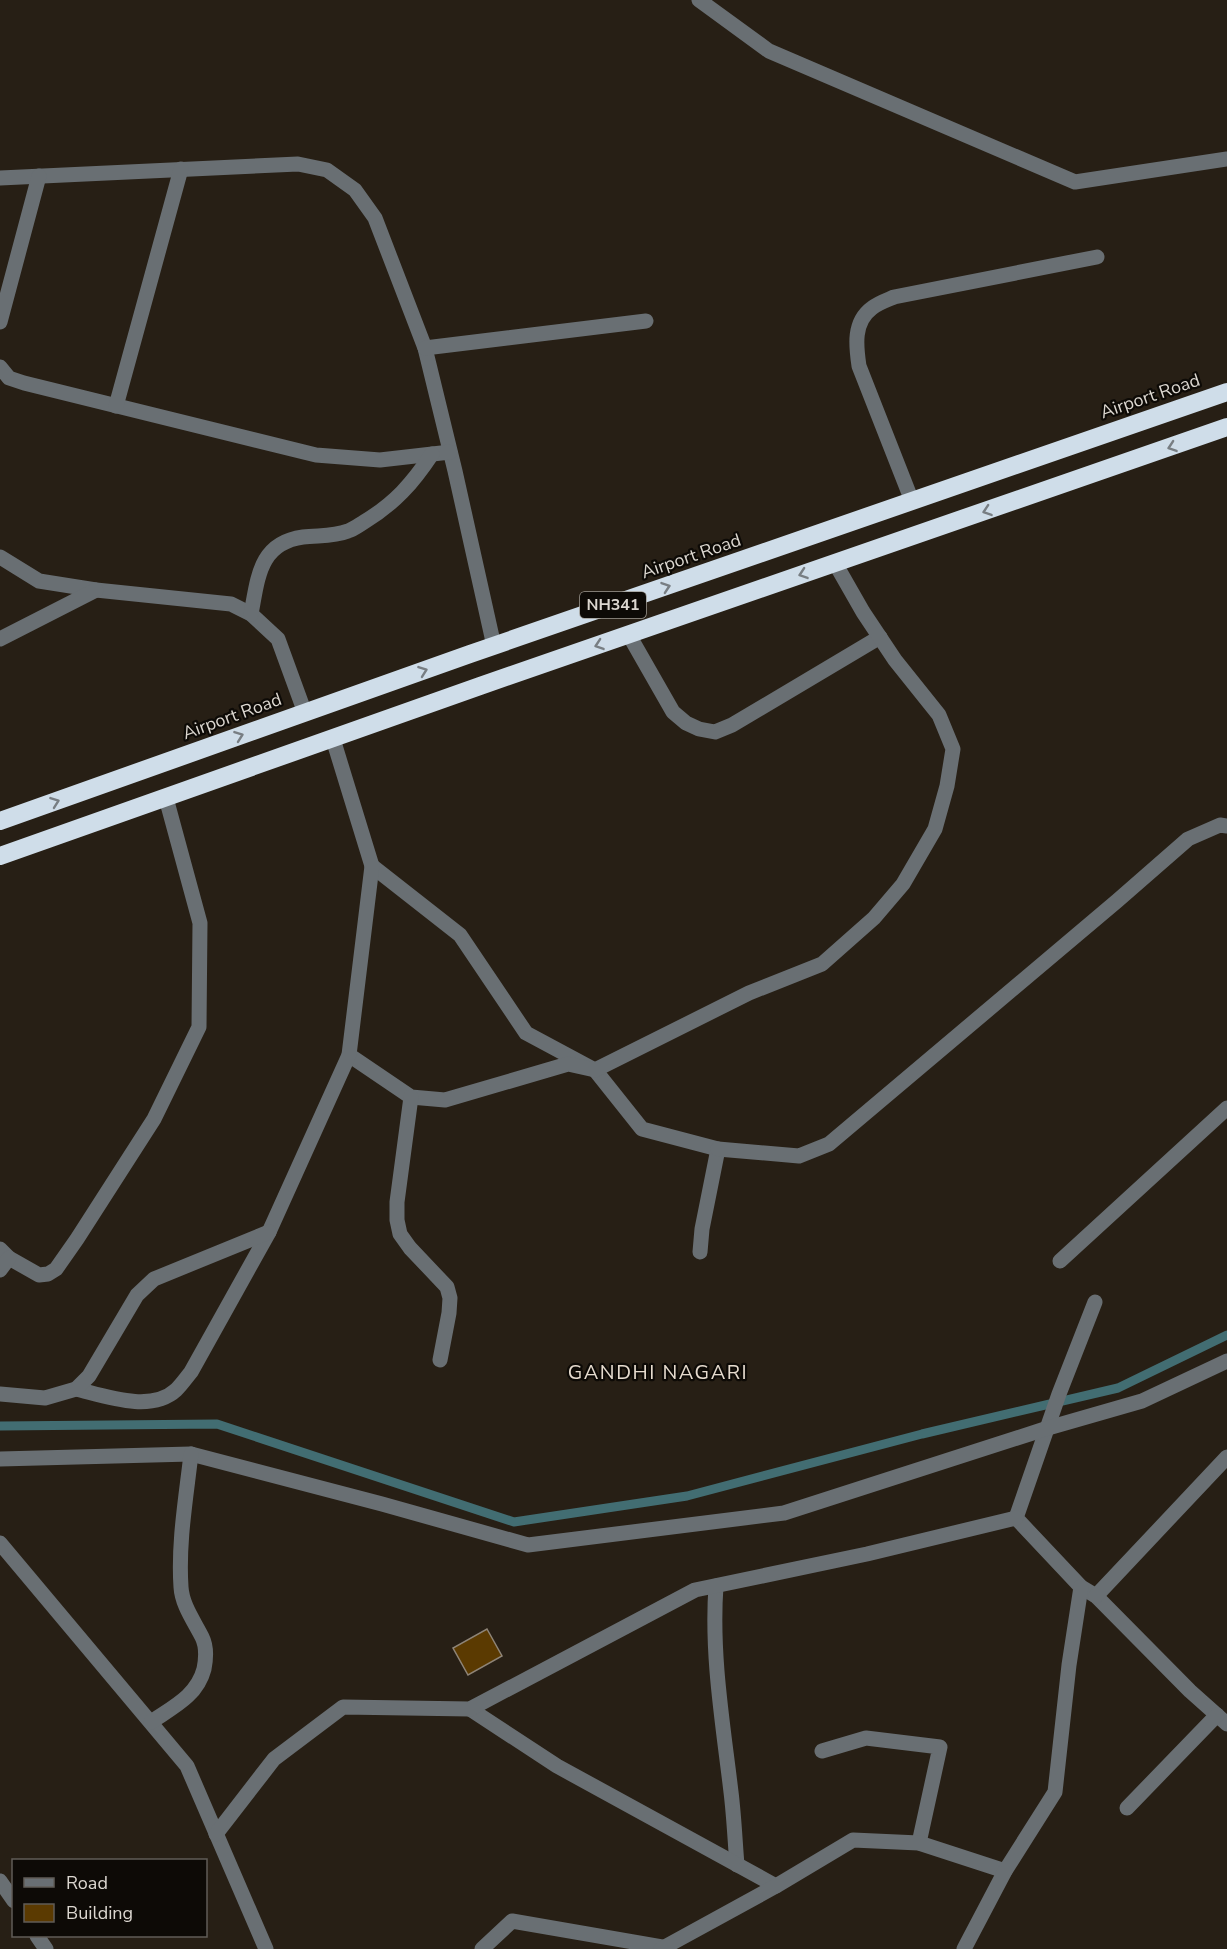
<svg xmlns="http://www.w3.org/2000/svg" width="1227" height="1949" viewBox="0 0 1227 1949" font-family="'Nunito Sans',sans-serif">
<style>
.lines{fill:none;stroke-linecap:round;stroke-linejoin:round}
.stream{stroke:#426d72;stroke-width:9}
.building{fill:#5b3a01;stroke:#8e8477;stroke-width:1.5}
.minor{stroke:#696f73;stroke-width:15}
.highway{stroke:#cfdde9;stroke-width:18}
.oneway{stroke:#787e83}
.labels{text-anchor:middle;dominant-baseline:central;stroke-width:4.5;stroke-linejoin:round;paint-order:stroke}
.shield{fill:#0d0a06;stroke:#9e9a93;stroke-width:1.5}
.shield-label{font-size:16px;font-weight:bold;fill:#dcd7d0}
.street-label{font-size:18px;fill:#dcd7d0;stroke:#0d0a06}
.neighbourhood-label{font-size:20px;letter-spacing:1.5px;fill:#e6dbce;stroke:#0d0a06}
</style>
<rect width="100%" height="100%" fill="#271f15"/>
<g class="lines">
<path class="stream" d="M0 1426 217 1424 514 1522 687 1496 922 1434 1118 1388 1227 1335"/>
</g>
<path class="building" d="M487 1629 502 1656 468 1675 453 1648Z"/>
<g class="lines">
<g class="minor">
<path d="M699 0 769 51 1075 182 1227 159"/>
<path d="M0 178 298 164 327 170 355 190 375 218 425 348 455 471 494 646"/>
<path d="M0 322 39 176"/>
<path d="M425 348 646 321"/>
<path d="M0 367 9 378 24 383 316 455 380 460 450 452"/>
<path d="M116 406 181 169"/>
<path d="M912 501 859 366C856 346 853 322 872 308 878 303 887 300 894 297L1097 257"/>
<path d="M0 557 39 581 96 590 231 604 251 614 278 639 305 713"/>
<path d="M251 614C258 578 259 543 303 537 318 535 333 537 348 531 354 529 359 525 364 522 395 503 412 484 432 454"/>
<path d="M629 635 673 712 686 723 699 729 715 732 732 725 880 637"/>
<path d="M0 639 96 590"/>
<path d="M372 866 460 935 526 1033 595 1070 642 1129 718 1149 702 1229 700 1252"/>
<path d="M349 1055 411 1097 445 1100 568 1064 595 1070 749 993 822 964 874 918 903 884 935 829 947 786 953 749 939 715 895 660 863 612 835 563"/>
<path d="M411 1097 397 1202V1220L400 1234 410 1248 447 1287 450 1298 449 1313 440 1360"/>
<path d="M718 1149 799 1156 829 1144 1117 901 1188 839 1220 825 1227 826"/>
<path d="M0 1249 9 1258 39 1275 48 1274 56 1269 77 1239 154 1119 199 1027 200 923 166 798"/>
<path d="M1060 1261 1227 1108"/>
<path d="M0 1270 9 1258"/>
<path d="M1095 1302 1059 1394 1016 1518 1081 1587 1096 1596 1190 1691 1227 1724"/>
<path d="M76 1389C105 1396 151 1413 176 1390 182 1384 186 1378 191 1372L269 1232 349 1055 372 866 333 739"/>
<path d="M0 1394 45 1398 76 1389 89 1376 137 1295 154 1279 269 1232"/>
<path d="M0 1459 191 1454 382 1504 528 1545 784 1513 1048 1428 1142 1401 1227 1361"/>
<path d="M0 1543 187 1766 266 1949"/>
<path d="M716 1586C711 1655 723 1724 731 1792 734 1816 735 1841 737 1865"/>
<path d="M1096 1596 1227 1457"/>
<path d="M470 1709 557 1766 776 1886"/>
<path d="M151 1722C173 1707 197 1696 204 1669 206 1659 207 1647 202 1637 194 1621 182 1605 181 1587 178 1543 186 1498 191 1454"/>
<path d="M822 1751 866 1738 940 1747 919 1843"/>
<path d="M1127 1808 1217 1715"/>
<path d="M216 1834 274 1759 343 1707 470 1709 695 1590 867 1554 1016 1518"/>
<path d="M0 1881 14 1901"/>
<path d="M37 1936 46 1949"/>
<path d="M482 1949 512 1921 662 1947"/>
<path d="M661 1949 776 1886 853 1840 919 1843 1005 1871"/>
<path d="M964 1949 1005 1871 1055 1792 1069 1665 1081 1587"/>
</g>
<g class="highway">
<path d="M0 821 470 654 1227 392"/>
<path d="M0 856 480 686 1227 427"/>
</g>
</g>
<defs><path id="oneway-chevron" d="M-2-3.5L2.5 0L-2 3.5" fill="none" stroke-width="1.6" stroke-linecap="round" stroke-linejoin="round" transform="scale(1.5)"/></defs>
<g class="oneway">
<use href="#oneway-chevron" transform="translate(1172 447) rotate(161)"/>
<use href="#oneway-chevron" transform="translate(987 511) rotate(161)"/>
<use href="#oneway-chevron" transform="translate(803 574) rotate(161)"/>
<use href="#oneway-chevron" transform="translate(666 587) rotate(-19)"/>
<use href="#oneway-chevron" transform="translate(599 645) rotate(161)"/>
<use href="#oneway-chevron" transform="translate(423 671) rotate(-20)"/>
<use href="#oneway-chevron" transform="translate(239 736) rotate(-20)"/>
<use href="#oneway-chevron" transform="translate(55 802) rotate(-20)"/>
</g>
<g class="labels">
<rect class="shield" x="580" y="592" width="66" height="26" rx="4.5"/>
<g class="shield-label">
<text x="613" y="605">NH341</text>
</g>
<g class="street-label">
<text transform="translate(1150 396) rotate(-19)">Airport Road</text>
<text transform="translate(691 556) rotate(-19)">Airport Road</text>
<text transform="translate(232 716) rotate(-20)">Airport Road</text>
</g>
<g class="neighbourhood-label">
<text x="658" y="1372">GANDHI NAGARI</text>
</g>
</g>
<rect x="12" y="1859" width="195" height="78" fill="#0d0a06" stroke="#605c57" stroke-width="1.5"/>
<rect x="24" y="1878" width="30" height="9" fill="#696f73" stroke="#605c57" stroke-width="1.5"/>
<text x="66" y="1889" font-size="18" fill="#dcd7d0">Road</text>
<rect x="24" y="1904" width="30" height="18" fill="#5b3a01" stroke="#605c57" stroke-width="1.5"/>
<text x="66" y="1919" font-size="18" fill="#dcd7d0">Building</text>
</svg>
